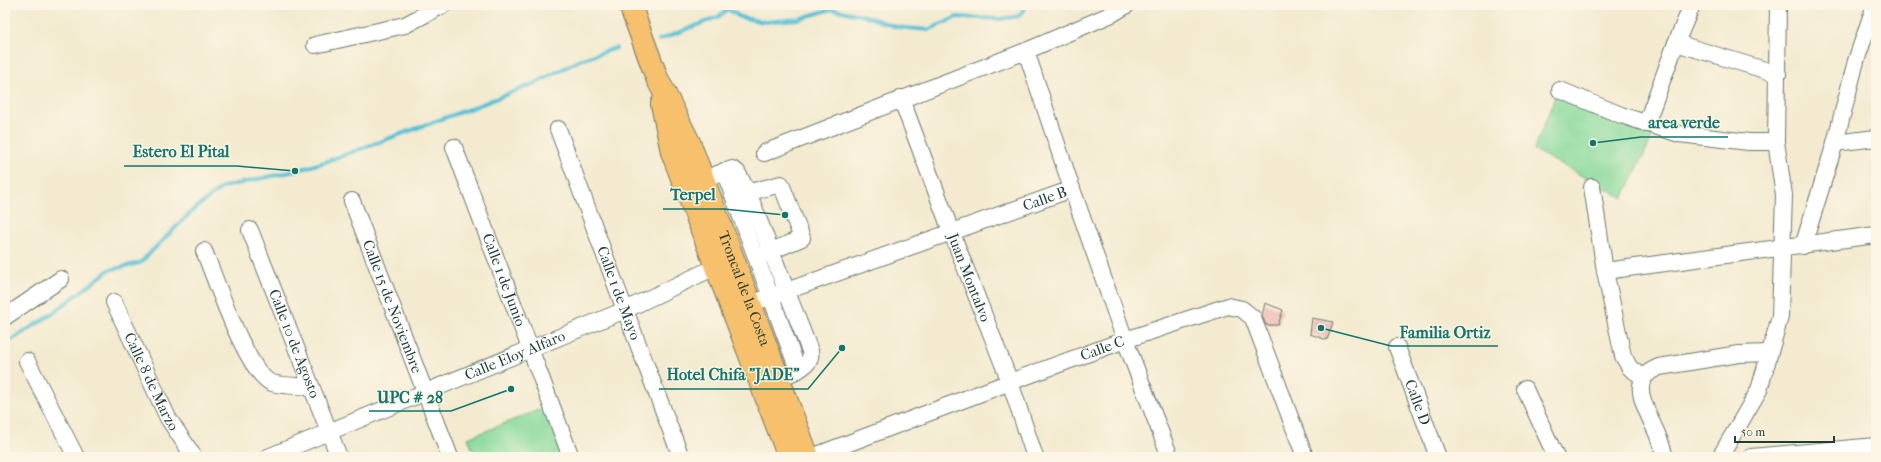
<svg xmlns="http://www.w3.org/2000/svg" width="1881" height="462" viewBox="0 0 1881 462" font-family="'IM FELL French Canon',serif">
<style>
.green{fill:#86d99b;stroke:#528b68}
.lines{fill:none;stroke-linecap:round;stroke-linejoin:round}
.stream{stroke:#58c1d5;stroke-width:4}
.building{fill:#eaaeab}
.minor-casing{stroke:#697a6a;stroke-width:18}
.highway-casing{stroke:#697a6a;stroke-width:24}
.minor{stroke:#fff;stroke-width:16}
.highway{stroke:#f7c06c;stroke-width:22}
.labels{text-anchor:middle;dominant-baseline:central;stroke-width:3;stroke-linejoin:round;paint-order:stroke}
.street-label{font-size:15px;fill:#1f3d34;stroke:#fcf5e5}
.leader{fill:none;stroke:#0f766e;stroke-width:1.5}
.callout-dot{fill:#0f766e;stroke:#fcf5e5;stroke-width:1.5}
.callout-label{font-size:16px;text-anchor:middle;font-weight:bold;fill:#0f766e;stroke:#fcf5e5;stroke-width:3;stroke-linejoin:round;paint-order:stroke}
</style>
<rect width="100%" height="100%" fill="#fcf5e5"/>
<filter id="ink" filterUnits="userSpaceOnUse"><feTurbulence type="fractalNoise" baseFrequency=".025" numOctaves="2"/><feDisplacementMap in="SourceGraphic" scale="8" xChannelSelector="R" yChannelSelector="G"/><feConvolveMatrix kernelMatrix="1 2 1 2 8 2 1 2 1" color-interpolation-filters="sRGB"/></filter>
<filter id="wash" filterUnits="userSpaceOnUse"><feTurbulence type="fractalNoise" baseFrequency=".012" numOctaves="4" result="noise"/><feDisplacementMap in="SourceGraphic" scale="16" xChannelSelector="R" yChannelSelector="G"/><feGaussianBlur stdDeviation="0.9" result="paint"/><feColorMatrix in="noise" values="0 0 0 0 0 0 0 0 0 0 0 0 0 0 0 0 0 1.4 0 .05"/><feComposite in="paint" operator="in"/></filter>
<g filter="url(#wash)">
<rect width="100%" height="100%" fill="#f3eacf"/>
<g class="green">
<path d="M1557 92 1653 136 1623 198 1534 150Z"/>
<path d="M546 407 565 457H475L468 438Z"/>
</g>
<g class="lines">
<g class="stream">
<path d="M659 40 718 17 728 9 740 17 764 22 798 19 832 9 865 16 897 27 928 30 957 17 1001 19 1019 16 1025 8V5"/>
<path d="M5 344 52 314 109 270 140 263 193 210 223 187 295 171 325 162 477 106 536 83 580 60 616 48"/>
</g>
</g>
<g id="blocks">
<g class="building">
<path d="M1265 303 1283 310 1278 325H1266L1262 316Z"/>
<path d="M1312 318 1333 322 1327 340 1310 334Z"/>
</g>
</g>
</g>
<g filter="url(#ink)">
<use href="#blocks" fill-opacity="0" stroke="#697a6a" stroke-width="1"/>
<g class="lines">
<g class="minor-casing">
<g id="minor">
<path d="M1692 5 1676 43 1778 74"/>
<path d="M315 45 405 25 443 5"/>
<path d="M1026 51 1072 189"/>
<path d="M1560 90 1621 115 1679 134 1749 142H1776"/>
<path id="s1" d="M901 98 951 231 1010 382 1035 457"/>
<path d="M1646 124 1676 43"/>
<path id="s2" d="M558 129 625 310 681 457"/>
<path d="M1835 143 1876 138"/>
<path id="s3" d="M454 147 571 457"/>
<path d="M764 153 1026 51 1112 14 1127 5"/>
<path d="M724 171 798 370 789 374"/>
<path d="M703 179 732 169 737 172 748 192 810 351C812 361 806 365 798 370"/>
<path d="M1592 187 1605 271 1623 356 1630 368 1644 378"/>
<path d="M739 195 781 184 802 238 762 255"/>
<path id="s4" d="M352 201 450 457"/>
<path id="s5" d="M250 230 339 457"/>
<path d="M1803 246 1835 143 1856 61 1875 5"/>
<path d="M204 251C215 277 247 374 272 383 282 386 300 386 311 387"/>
<path d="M1605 271 1876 235"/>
<path id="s6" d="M114 302 168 418 194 457"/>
<path id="s7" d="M750 304 1072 189 1125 340 1170 457"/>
<path d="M5 317 61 279"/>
<path id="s8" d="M1397 347 1438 457"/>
<path d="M27 361 76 457"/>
<path d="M1525 389 1556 457"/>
<path id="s9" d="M268 457 625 310 715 267"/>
<path id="s10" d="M812 457 1010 382 1125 340 1228 306 1242 309 1253 318 1305 457"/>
<path d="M1665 457C1662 446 1658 435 1653 425 1644 403 1628 379 1659 367L1739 354 1769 353"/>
<path d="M1720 457 1759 390 1780 317 1784 195 1776 142 1778 5"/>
<path d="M1751 457 1876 446"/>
</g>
</g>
<g class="highway-casing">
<g id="highway">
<path id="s11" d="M630 5 657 78 689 142 808 457"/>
<path d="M662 104 672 152 789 457"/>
</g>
</g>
<use href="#minor" class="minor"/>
<use href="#highway" class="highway"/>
</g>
</g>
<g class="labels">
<g class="street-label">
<text stroke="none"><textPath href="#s7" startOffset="313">Calle B</textPath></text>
<text stroke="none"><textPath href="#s1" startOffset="192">Juan Montalvo</textPath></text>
<text stroke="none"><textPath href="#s3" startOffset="142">Calle 1 de Junio</textPath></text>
<text stroke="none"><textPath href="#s11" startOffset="306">Troncal de la Costa</textPath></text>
<text stroke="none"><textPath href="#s2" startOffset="175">Calle 1 de Mayo</textPath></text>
<text stroke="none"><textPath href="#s4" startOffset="113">Calle 15 de Noviembre</textPath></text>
<text stroke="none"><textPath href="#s5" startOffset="122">Calle 10 de Agosto</textPath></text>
<text stroke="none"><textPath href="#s10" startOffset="310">Calle C</textPath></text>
<text stroke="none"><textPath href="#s9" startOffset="267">Calle Eloy Alfaro</textPath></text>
<text stroke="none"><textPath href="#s6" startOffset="88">Calle 8 de Marzo</textPath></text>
<text stroke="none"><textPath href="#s8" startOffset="59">Calle D</textPath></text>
</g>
</g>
<path class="leader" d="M1593 143L1641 137H1728M295 171L237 166H124M785 215L724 209H663M1321 328L1391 346H1498M842 348L808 389H659M511 389L451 411H369"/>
<g class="callout-dot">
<circle cx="1593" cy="143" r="4"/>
<circle cx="295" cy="171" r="4"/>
<circle cx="785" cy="215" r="4"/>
<circle cx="1321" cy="328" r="4"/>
<circle cx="842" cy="348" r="4"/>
<circle cx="511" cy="389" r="4"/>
</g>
<g class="callout-label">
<text x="1684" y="128">area verde</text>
<text x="181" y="157">Estero El Pital</text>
<text x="693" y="200">Terpel</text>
<text x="1445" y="338">Familia Ortiz</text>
<text x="733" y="380">Hotel Chifa "JADE"</text>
<text x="410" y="403">UPC # 28</text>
</g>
<rect width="1881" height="462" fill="none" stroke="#fcf5e5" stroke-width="20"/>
<path d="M1735 436v6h99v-6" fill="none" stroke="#1f3d34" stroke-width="2"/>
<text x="1741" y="436" font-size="12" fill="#1f3d34" stroke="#fcf5e5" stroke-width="3" paint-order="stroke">50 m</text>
</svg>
